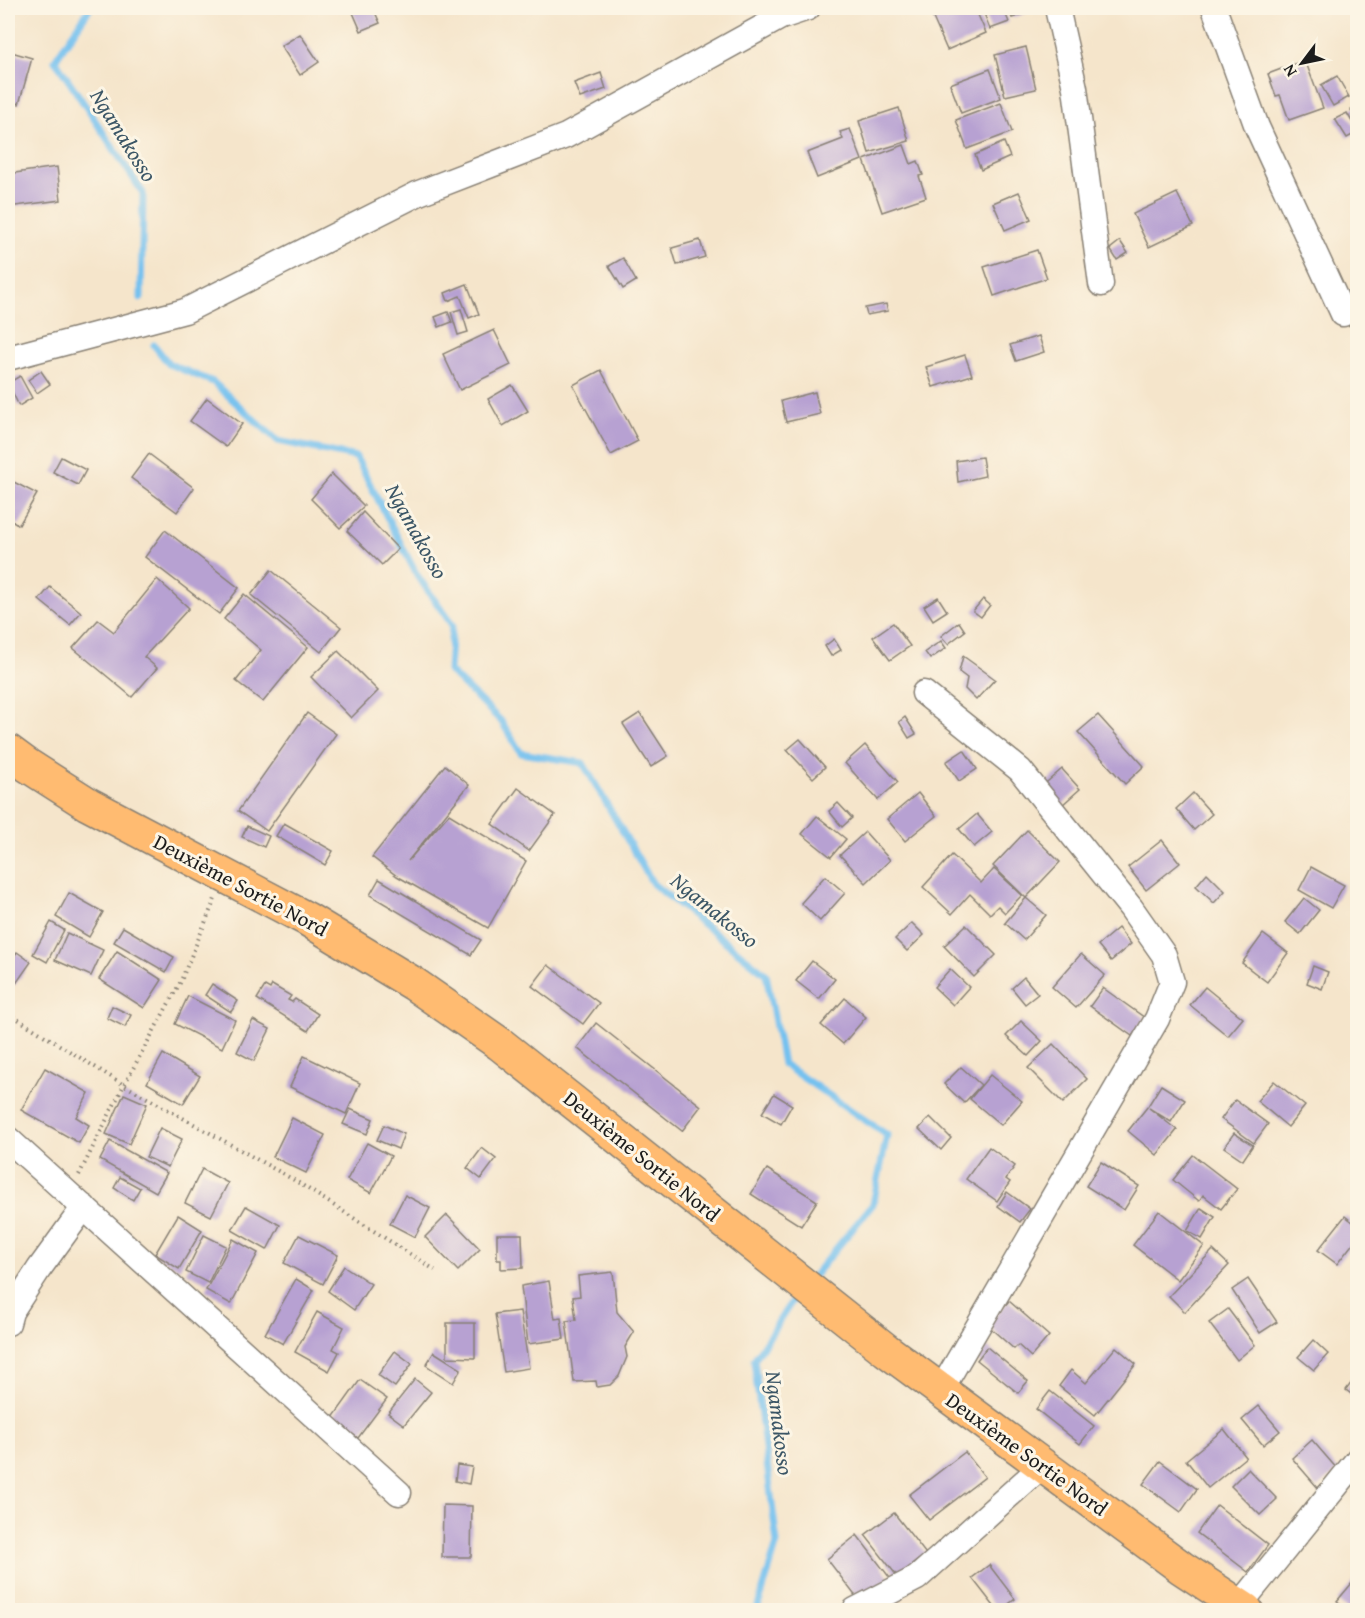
<svg xmlns="http://www.w3.org/2000/svg" width="1365" height="1618" viewBox="0 0 1365 1618" font-family="'Gentium Book Plus',serif">
<style>
.lines{fill:none;stroke-linecap:round;stroke-linejoin:round}
.stream{stroke:#75c1ef;stroke-width:7}
.building{fill:#b7a1d2}
.street-casing{stroke:#888074;stroke-width:27}
.primary-casing{stroke:#888074;stroke-width:36}
.path{stroke:#888074;stroke-width:4;stroke-dasharray:1.5 4.5;stroke-linecap:butt}
.street{stroke:#fff;stroke-width:24}
.primary{stroke:#ffbb71;stroke-width:33}
.labels{text-anchor:middle;dominant-baseline:central;stroke-width:6;stroke-linejoin:round;paint-order:stroke}
.street-label{font-size:21px;fill:#1c1c1c;stroke:#fcf5e5}
.water-label{font-size:22px;font-style:italic;fill:#3b5666;stroke:#fcf5e5}
</style>
<rect width="100%" height="100%" fill="#fcf5e5"/>
<filter id="ink" filterUnits="userSpaceOnUse"><feTurbulence type="fractalNoise" baseFrequency=".0167" numOctaves="2"/><feDisplacementMap in="SourceGraphic" scale="12" xChannelSelector="R" yChannelSelector="G"/><feConvolveMatrix kernelMatrix="1 2 1 2 8 2 1 2 1" color-interpolation-filters="sRGB"/></filter>
<filter id="wash" filterUnits="userSpaceOnUse"><feTurbulence type="fractalNoise" baseFrequency=".008" numOctaves="4" result="noise"/><feDisplacementMap in="SourceGraphic" scale="24" xChannelSelector="R" yChannelSelector="G"/><feGaussianBlur stdDeviation="1.35" result="paint"/><feColorMatrix in="noise" values="0 0 0 0 0 0 0 0 0 0 0 0 0 0 0 0 0 1.4 0 .05"/><feComposite in="paint" operator="in"/></filter>
<g filter="url(#wash)">
<rect width="100%" height="100%" fill="#f5e5cb"/>
<g class="lines">
<g class="stream">
<path d="M90 8 55 60 143 193 141 298"/>
<path d="M154 345 169 364 213 382 278 441 356 457 417 575 452 625 449 671 501 721 521 753 583 763 653 884 766 974 783 1064 887 1135 873 1204 811 1279"/>
<path d="M757 1610 777 1543 754 1360 788 1307 800 1292"/>
</g>
</g>
<g id="blocks">
<g class="building">
<path d="M351 8H373L380 23 361 31Z"/>
<path d="M942 8H961L962 10 975 8 986 33 947 50 933 18 945 13Z"/>
<path d="M982 8H1003L1009 22 990 29Z"/>
<path d="M1008 8H1040L1012 18Z"/>
<path d="M300 34 319 62 300 75 281 46Z"/>
<path d="M1026 47 1036 89 1005 96 995 55Z"/>
<path d="M8 51 32 58 19 104 8 100Z"/>
<path d="M1305 60 1323 108 1289 120 1280 95 1276 96 1268 74Z"/>
<path d="M990 69 1001 98 961 113 950 84Z"/>
<path d="M601 73 606 89 580 98 574 83Z"/>
<path d="M1337 76 1349 97 1333 106 1321 85Z"/>
<path d="M1001 103 1012 132 967 149 956 120Z"/>
<path d="M1358 106V122L1351 110Z"/>
<path d="M899 108 909 141 869 153 859 121Z"/>
<path d="M1347 113 1358 132 1347 138 1335 119Z"/>
<path d="M850 129 862 160 817 178 807 153 843 139 840 132Z"/>
<path d="M1004 142 1010 157 981 170 975 155Z"/>
<path d="M904 145 911 164 918 161 923 175 919 176 926 197 882 212 864 160Z"/>
<path d="M57 167 61 200 8 207V174Z"/>
<path d="M1019 192 1031 219 1005 230 993 203Z"/>
<path d="M1177 193 1193 226 1149 247 1133 214Z"/>
<path d="M700 240 705 257 677 265 672 248Z"/>
<path d="M1120 241 1128 253 1117 260 1110 249Z"/>
<path d="M1037 250 1047 278 994 296 984 267Z"/>
<path d="M623 258 636 281 623 289 609 266Z"/>
<path d="M467 284 479 314 469 318 460 296 448 301 445 293Z"/>
<path d="M886 304 888 311 867 315 865 308Z"/>
<path d="M461 309 468 332 458 335 451 312Z"/>
<path d="M448 312 452 322 439 327 435 317Z"/>
<path d="M494 330 511 365 460 390 443 354Z"/>
<path d="M1039 336 1044 352 1016 361 1010 345Z"/>
<path d="M965 355 972 375 933 387 926 367Z"/>
<path d="M601 370 638 441 611 455 573 385Z"/>
<path d="M41 371 50 384 37 393 28 380Z"/>
<path d="M20 376 32 398 19 406 8 383Z"/>
<path d="M512 385 528 411 503 426 488 399Z"/>
<path d="M815 392 820 414 786 422 781 401Z"/>
<path d="M207 398 242 424 226 447 190 421Z"/>
<path d="M149 454 194 488 177 512 131 478Z"/>
<path d="M61 457 86 470 78 485 53 472Z"/>
<path d="M982 457 985 476 958 482 956 461Z"/>
<path d="M332 474 364 506 340 528 311 499Z"/>
<path d="M8 479 37 494 19 525 8 518Z"/>
<path d="M363 512 398 549 382 565 347 531Z"/>
<path d="M165 530 239 588 219 614 145 557Z"/>
<path d="M271 570 341 627 321 652 251 595Z"/>
<path d="M157 579 189 608 144 657 157 668 132 697 73 648 98 620 114 632Z"/>
<path d="M50 587 81 612 70 625 39 600Z"/>
<path d="M244 594 308 647 263 702 236 681 261 650 224 619Z"/>
<path d="M938 597 947 611 933 620 924 606Z"/>
<path d="M983 599 990 605 981 617 973 611Z"/>
<path d="M959 622 965 631 948 644 941 636Z"/>
<path d="M893 623 910 646 890 660 873 637Z"/>
<path d="M834 639 841 650 831 656 825 646Z"/>
<path d="M941 641 946 648 930 659 925 652Z"/>
<path d="M338 651 378 691 351 718 311 677Z"/>
<path d="M963 656 995 679 976 700 965 689 967 678 959 672Z"/>
<path d="M307 713 336 734 267 831 238 811Z"/>
<path d="M640 713 668 756 651 767 623 724Z"/>
<path d="M1098 715 1144 766 1125 784 1078 732Z"/>
<path d="M905 717 916 734 909 738 899 722Z"/>
<path d="M800 739 825 767 813 778 787 750Z"/>
<path d="M865 745 898 782 878 800 845 763Z"/>
<path d="M964 750 977 769 959 781 946 762Z"/>
<path d="M445 765 469 785 408 861 449 814 526 861 488 928 397 876 372 857Z"/>
<path d="M1062 769 1080 789 1062 805 1040 788Z"/>
<path d="M518 788 555 815 529 851 492 824Z"/>
<path d="M918 793 936 816 905 841 887 819Z"/>
<path d="M1193 793 1212 814 1194 830 1176 809Z"/>
<path d="M838 803 852 818 842 827 829 811Z"/>
<path d="M977 814 992 832 974 847 959 829Z"/>
<path d="M817 816 846 839 831 857 802 834Z"/>
<path d="M284 823 333 851 325 865 276 836Z"/>
<path d="M247 826 269 836 264 847 242 837Z"/>
<path d="M1027 830 1060 862 1026 898 993 866Z"/>
<path d="M865 832 890 860 866 883 840 855Z"/>
<path d="M1162 840 1180 863 1146 890 1128 867Z"/>
<path d="M952 855 981 883 994 869 1022 895 1005 913 998 906 990 914 970 894 952 914 923 887Z"/>
<path d="M1311 867 1344 885 1331 908 1299 890Z"/>
<path d="M1207 873 1225 891 1214 903 1196 886Z"/>
<path d="M825 876 845 893 820 921 801 903Z"/>
<path d="M379 879 481 940 471 955 370 895Z"/>
<path d="M69 893 103 912 89 937 56 917Z"/>
<path d="M1026 898 1046 915 1024 940 1005 923Z"/>
<path d="M1304 898 1319 910 1300 934 1285 922Z"/>
<path d="M51 922 64 930 47 962 33 954Z"/>
<path d="M912 923 924 935 907 951 895 939Z"/>
<path d="M966 925 996 955 974 977 944 946Z"/>
<path d="M123 927 174 957 166 972 114 942Z"/>
<path d="M1118 928 1131 944 1111 961 1098 945Z"/>
<path d="M67 933 103 950 91 976 55 960Z"/>
<path d="M1263 934 1288 953 1267 982 1242 963Z"/>
<path d="M117 951 162 980 144 1008 99 979Z"/>
<path d="M17 952 31 962 15 985 8 979V965Z"/>
<path d="M1081 954 1105 975 1076 1008 1052 987Z"/>
<path d="M812 961 835 979 819 999 796 981Z"/>
<path d="M548 965 599 1003 583 1024 532 986Z"/>
<path d="M1313 966 1328 972 1322 989 1307 983Z"/>
<path d="M950 969 969 987 953 1005 934 987Z"/>
<path d="M1024 977 1038 994 1025 1004 1012 988Z"/>
<path d="M212 984 238 1001 231 1012 205 995Z"/>
<path d="M272 985 291 996 288 1000 292 1002 295 999 318 1014 308 1031 257 999 265 986 270 989Z"/>
<path d="M1205 987 1243 1018 1228 1036 1190 1005Z"/>
<path d="M1103 988 1145 1018 1132 1036 1090 1006Z"/>
<path d="M188 996 235 1020 222 1048 175 1024Z"/>
<path d="M845 998 866 1017 843 1044 821 1025Z"/>
<path d="M112 1006 131 1015 125 1027 107 1018Z"/>
<path d="M253 1020 270 1029 254 1061 237 1052Z"/>
<path d="M1021 1021 1042 1041 1028 1056 1006 1036Z"/>
<path d="M596 1023 701 1106 682 1131 577 1048Z"/>
<path d="M1053 1044 1087 1079 1063 1103 1028 1068Z"/>
<path d="M163 1054 200 1076 183 1104 147 1083Z"/>
<path d="M304 1056 360 1083 346 1114 290 1087Z"/>
<path d="M961 1067 981 1085 964 1103 944 1084Z"/>
<path d="M45 1068 89 1093 76 1117 89 1125 79 1143 21 1110Z"/>
<path d="M990 1075 1022 1101 1001 1125 970 1099Z"/>
<path d="M1274 1081 1305 1106 1288 1127 1257 1101Z"/>
<path d="M1161 1085 1185 1100 1171 1122 1149 1108 1177 1130 1157 1155 1128 1131 1148 1106Z"/>
<path d="M124 1094 147 1104 129 1144 106 1134Z"/>
<path d="M774 1094 792 1105 781 1124 762 1113Z"/>
<path d="M1235 1100 1268 1124 1254 1143 1221 1119Z"/>
<path d="M350 1109 373 1119 367 1134 343 1124Z"/>
<path d="M930 1117 951 1138 941 1150 919 1129Z"/>
<path d="M292 1118 325 1135 306 1173 273 1157Z"/>
<path d="M384 1125 404 1134 398 1149 377 1140Z"/>
<path d="M160 1128 182 1139 168 1167 146 1157Z"/>
<path d="M1234 1133 1253 1145 1243 1160 1224 1147Z"/>
<path d="M110 1141 167 1173 156 1192 100 1160Z"/>
<path d="M367 1143 391 1156 371 1193 347 1180Z"/>
<path d="M989 1147 1015 1166 1006 1179 1010 1182 997 1201 966 1179Z"/>
<path d="M482 1148 496 1159 481 1179 467 1168Z"/>
<path d="M1193 1155 1237 1189 1221 1209 1203 1195 1199 1201 1173 1180Z"/>
<path d="M1101 1162 1139 1186 1124 1210 1086 1186Z"/>
<path d="M202 1169 228 1183 211 1216 185 1203Z"/>
<path d="M767 1169 817 1201 801 1226 751 1194Z"/>
<path d="M120 1177 140 1188 133 1200 114 1188Z"/>
<path d="M1007 1192 1030 1209 1020 1222 998 1206Z"/>
<path d="M405 1195 430 1208 415 1237 390 1224Z"/>
<path d="M246 1206 280 1225 267 1250 232 1230Z"/>
<path d="M1201 1208 1215 1217 1202 1239 1187 1231Z"/>
<path d="M1159 1211 1204 1246 1178 1280 1133 1245Z"/>
<path d="M178 1215 202 1230 179 1269 155 1254Z"/>
<path d="M447 1215 480 1249 458 1271 425 1237Z"/>
<path d="M1345 1216 1358 1226V1237L1337 1264 1318 1250Z"/>
<path d="M497 1234H522L523 1268 501 1269V1260H497Z"/>
<path d="M204 1235 226 1246 208 1283 186 1272Z"/>
<path d="M299 1235 338 1255 323 1284 284 1263Z"/>
<path d="M233 1239 258 1253 231 1304 206 1290Z"/>
<path d="M1213 1250 1229 1265 1185 1312 1169 1296Z"/>
<path d="M344 1266 371 1284 354 1310 328 1291Z"/>
<path d="M613 1272 617 1312 634 1332 625 1347 627 1357 619 1376 610 1385 597 1387 596 1381 574 1382 566 1321 576 1320 573 1297 580 1296 578 1276Z"/>
<path d="M296 1279 314 1290 283 1344 265 1334Z"/>
<path d="M1248 1279 1277 1322 1260 1333 1232 1290Z"/>
<path d="M549 1281 555 1319 561 1318 564 1339 528 1344 521 1286Z"/>
<path d="M1009 1301 1049 1336 1031 1357 1018 1345 1014 1349 987 1325Z"/>
<path d="M1228 1309 1255 1345 1237 1360 1209 1323Z"/>
<path d="M520 1311 529 1368 504 1372 495 1314Z"/>
<path d="M317 1312 344 1327 333 1349 339 1352 329 1371 295 1352Z"/>
<path d="M447 1323H475V1358L447 1357Z"/>
<path d="M1313 1340 1328 1354 1314 1370 1298 1357Z"/>
<path d="M987 1347 1028 1381 1018 1393 977 1360Z"/>
<path d="M1116 1347 1136 1364 1095 1415 1059 1386 1071 1370 1086 1383Z"/>
<path d="M395 1351 412 1364 395 1387 378 1375Z"/>
<path d="M434 1352 461 1369 453 1383 426 1365Z"/>
<path d="M1358 1374V1399L1346 1390Z"/>
<path d="M415 1379 431 1392 404 1425 388 1413Z"/>
<path d="M360 1380 387 1399 358 1438 332 1419Z"/>
<path d="M1050 1391 1094 1426 1080 1444 1036 1409Z"/>
<path d="M1259 1406 1280 1431 1263 1445 1242 1420Z"/>
<path d="M1224 1429 1246 1457 1208 1488 1186 1460Z"/>
<path d="M1312 1440 1338 1470 1318 1488 1292 1458Z"/>
<path d="M965 1452 985 1477 929 1520 909 1495Z"/>
<path d="M1160 1461 1197 1489 1181 1512 1143 1484Z"/>
<path d="M457 1465 472 1467 469 1484 455 1481Z"/>
<path d="M1248 1469 1277 1499 1260 1515 1231 1486Z"/>
<path d="M443 1505 472 1506 471 1557H442Z"/>
<path d="M1217 1505 1268 1545 1248 1572 1197 1533Z"/>
<path d="M894 1513 926 1554 897 1576 865 1535Z"/>
<path d="M857 1535 890 1578 860 1602 827 1559Z"/>
<path d="M989 1565 1015 1599 1001 1610H997L972 1578Z"/>
<path d="M1358 1576V1608L1356 1610H1349L1337 1601Z"/>
</g>
</g>
</g>
<g filter="url(#ink)">
<use href="#blocks" fill-opacity="0" stroke="#888074" stroke-width="1.5"/>
<g class="lines">
<g class="street-casing">
<g id="street">
<path d="M1057 8 1075 88 1101 284"/>
<path d="M1214 8 1257 127 1343 314"/>
<path d="M8 358 185 311 419 193 566 136 781 17 808 8"/>
<path d="M924 693 1020 770 1131 908 1164 955 1172 982 1157 1019 941 1390"/>
<path d="M8 1139 399 1493"/>
<path d="M8 1323 11 1312 39 1269 84 1207"/>
<path d="M1239 1606 1358 1459"/>
<path d="M855 1610 917 1578 1042 1466"/>
</g>
</g>
<g class="primary-casing">
<path id="primary" d="M8 751 27 765 88 804 307 919 414 984 500 1044 886 1350 1182 1568 1246 1610"/>
</g>
<g class="path">
<path d="M8 1013 124 1085 294 1180 435 1270"/>
<path d="M79 1175 124 1085 180 983 215 899"/>
</g>
<use href="#street" class="street"/>
<use href="#primary" class="primary"/>
</g>
</g>
<g class="labels">
<g class="street-label">
<text transform="translate(241 885) rotate(28)">Deuxième Sortie Nord</text>
<text transform="translate(642 1156) rotate(39)">Deuxième Sortie Nord</text>
<text transform="translate(1027 1454) rotate(36)">Deuxième Sortie Nord</text>
</g>
<g class="water-label">
<text transform="translate(124 135) rotate(58)">Ngamakosso</text>
<text transform="translate(417 531) rotate(61)">Ngamakosso</text>
<text transform="translate(715 910) rotate(39)">Ngamakosso</text>
<text transform="translate(780 1423) rotate(83)">Ngamakosso</text>
</g>
</g>
<rect width="1365" height="1618" fill="none" stroke="#fcf5e5" stroke-width="30"/>
<g transform="translate(1302 63) rotate(238)" stroke="#fcf5e5" stroke-width="4.5" paint-order="stroke">
<path d="M0-4.5L10 22L0 15L-10 22Z" fill="#1c1c1c"/>
<text y="-9" font-size="16" font-weight="bold" text-anchor="middle" fill="#1c1c1c">N</text>
</g>
</svg>
